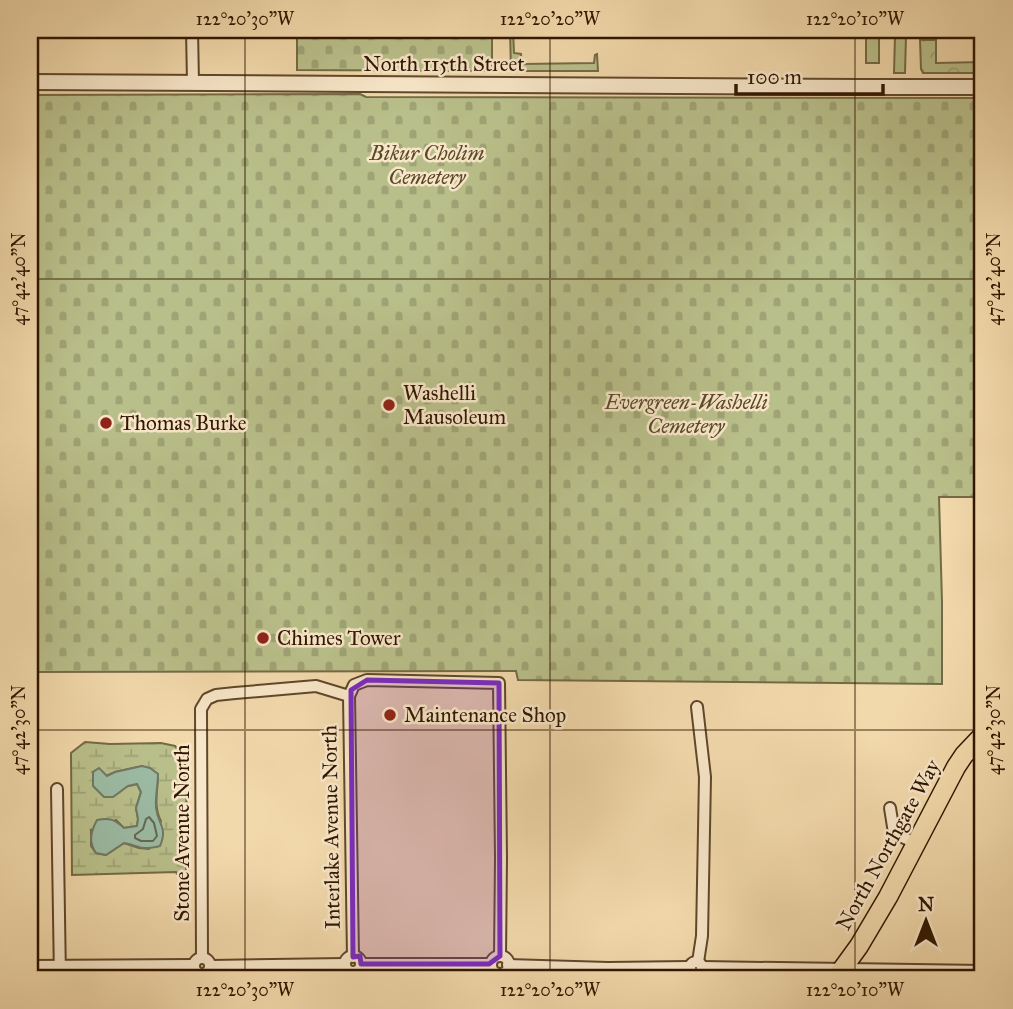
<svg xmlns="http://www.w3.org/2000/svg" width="1013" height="1009" viewBox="0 0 1013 1009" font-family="'IM FELL Great Primer',serif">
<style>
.grass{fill:#b9bf8a;stroke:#746a45;stroke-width:2}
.forest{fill:url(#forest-crowns);stroke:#746a45;stroke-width:2}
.wetland{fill:url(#wetland-marsh);stroke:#746a45;stroke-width:2;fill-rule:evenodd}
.cemetery{fill:url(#cemetery-stones);stroke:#746a45;stroke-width:2}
.water{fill:#9cbba4;stroke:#717962;stroke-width:2}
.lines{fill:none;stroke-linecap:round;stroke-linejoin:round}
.shore{stroke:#666852;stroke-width:2}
.minor-casing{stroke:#60472b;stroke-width:14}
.tertiary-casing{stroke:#60472b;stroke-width:18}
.primary-casing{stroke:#301600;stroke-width:21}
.minor{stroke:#f7e6c8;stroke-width:10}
.tertiary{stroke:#f7e6c8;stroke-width:14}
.primary{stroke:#f2d9ab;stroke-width:18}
.marked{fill:#7b2cbf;fill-opacity:0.2;stroke:#7b2cbf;stroke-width:5;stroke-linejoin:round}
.ticks{fill:none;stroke:#301600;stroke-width:2;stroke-opacity:0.45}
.poi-dot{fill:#8f2418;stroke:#f7e6c8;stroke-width:2.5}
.labels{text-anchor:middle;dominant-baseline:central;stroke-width:5;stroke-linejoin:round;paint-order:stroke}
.street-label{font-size:21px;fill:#301600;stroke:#f7e6c8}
.park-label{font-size:21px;font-style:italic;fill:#594929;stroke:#f7e6c8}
.poi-label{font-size:21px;fill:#301600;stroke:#f7e6c8;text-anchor:start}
.neatline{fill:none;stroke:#301600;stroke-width:2.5}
.ticks-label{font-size:18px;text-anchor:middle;fill:#301600}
</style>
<defs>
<pattern id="forest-crowns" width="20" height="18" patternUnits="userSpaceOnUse" patternTransform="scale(1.75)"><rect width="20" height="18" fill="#b9bf8a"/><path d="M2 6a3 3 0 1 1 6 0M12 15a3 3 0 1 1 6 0" fill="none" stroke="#9fa375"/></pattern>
<pattern id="wetland-marsh" width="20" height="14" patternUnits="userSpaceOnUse" patternTransform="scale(1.75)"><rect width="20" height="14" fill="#b9bf8a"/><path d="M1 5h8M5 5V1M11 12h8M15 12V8" fill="none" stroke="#9fa375"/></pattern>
<pattern id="cemetery-stones" width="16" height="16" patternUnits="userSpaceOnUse" patternTransform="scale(1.75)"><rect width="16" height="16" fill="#b9bf8a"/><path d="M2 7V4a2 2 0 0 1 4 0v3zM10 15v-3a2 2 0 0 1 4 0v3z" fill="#9fa375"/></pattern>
</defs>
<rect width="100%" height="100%" fill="#f2d9ab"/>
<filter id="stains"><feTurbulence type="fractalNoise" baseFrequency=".00286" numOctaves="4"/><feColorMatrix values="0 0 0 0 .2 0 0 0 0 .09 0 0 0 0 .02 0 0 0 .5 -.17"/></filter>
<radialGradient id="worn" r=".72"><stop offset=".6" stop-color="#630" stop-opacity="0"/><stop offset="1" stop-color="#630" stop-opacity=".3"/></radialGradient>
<g class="grass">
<path d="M510 30H513L514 53 521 54 522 64 594 63 595 55 597 54 598 71H511Z"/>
<rect x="866" y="30" width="13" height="33"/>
<path d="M897 32H904L906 36 905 73H894L895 36Z"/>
</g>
<path class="forest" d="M920 40H936V63L983 62V73H923L921 69Z"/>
<path class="wetland" d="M85 742 110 744 161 743 175 746 185 758 187 817 182 823 186 829V874H177L176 872 72 875 71 753ZM142 766 158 774C158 790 153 806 161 821L149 849 139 848 124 843 106 855 96 853 91 846V830L116 820 124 828 137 826 138 819 136 808 141 792 137 784 129 786 93 772 99 769 106 776 115 772Z"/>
<g class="cemetery">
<path d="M297 30H492V71L297 70Z"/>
<path d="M360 94 366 97 983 98V497H939L942 602V684L518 680 516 671 30 672V95Z"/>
</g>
<path class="water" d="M142 766 150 768 158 774C158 785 155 797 156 808 158 825 168 827 160 846 140 851 141 846 124 843L106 855 96 853C88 842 91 831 97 820 110 817 115 820 124 828L137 826 138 819 136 808 141 792 137 784 128 786 113 797H104L93 786V772L99 768 107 776 115 772Z"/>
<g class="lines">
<path class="shore" d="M149 817 154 823 157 836 153 841H141L135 838V835L143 829 146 819Z"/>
<g class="minor-casing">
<g id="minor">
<path d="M192 30 193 83"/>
<path d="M697 707 705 777 702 936 698 962"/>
<path d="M57 789 60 979"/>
<path d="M890 808 894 833 917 844"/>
<circle cx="353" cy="964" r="8"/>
<circle cx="500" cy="965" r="9"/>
<path d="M353 957 349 696 354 685 367 680 499 683 501 858 500 956"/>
<circle cx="202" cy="966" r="8"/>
<path d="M202 958 201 709 207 699 216 695 235 693 316 686 349 696"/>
<circle cx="696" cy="968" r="6"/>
<path d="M361 964H491"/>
<path d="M508 965 608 968 689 967"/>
<path d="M30 966 194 965"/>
<path d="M211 966 345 964"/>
<path d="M702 967 983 971"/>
</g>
</g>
<g class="tertiary-casing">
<path id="tertiary" d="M30 82 859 87H983"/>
</g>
<g class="primary-casing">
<path id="primary" d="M835 979 859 946 888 897 956 767 964 755 983 735"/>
</g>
<use href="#minor" class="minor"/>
<use href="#tertiary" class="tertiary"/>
<use href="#primary" class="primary"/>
</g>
<path class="marked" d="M367 680 499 683 500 956 489 964H361L360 956 353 957 351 690Z"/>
<path class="ticks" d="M245 30V979M550 30V979M855 30V979M30 279H983M30 730H983"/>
<g class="poi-dot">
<circle cx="389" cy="405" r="7"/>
<circle cx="106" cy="423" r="7"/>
<circle cx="263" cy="638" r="7"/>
<circle cx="390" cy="715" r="7"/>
</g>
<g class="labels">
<g class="street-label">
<text x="444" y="64">North 115th Street</text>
<text transform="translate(331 827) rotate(-91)">Interlake Avenue North</text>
<text transform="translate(182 833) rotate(-90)">Stone Avenue North</text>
<text transform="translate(888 845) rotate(-61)">North Northgate Way</text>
</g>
<g class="park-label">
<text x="427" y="153">Bikur Cholim<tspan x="427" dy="24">Cemetery</tspan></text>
<text x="686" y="402">Evergreen-Washelli<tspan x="686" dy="24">Cemetery</tspan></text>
</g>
<g class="poi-label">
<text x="403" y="393">Washelli<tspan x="403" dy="24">Mausoleum</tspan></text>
<text x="120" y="423">Thomas Burke</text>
<text x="277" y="638">Chimes Tower</text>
<text x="404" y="715">Maintenance Shop</text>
</g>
</g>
<rect width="1013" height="1009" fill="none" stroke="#f2d9ab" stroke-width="77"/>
<g transform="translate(926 921)" stroke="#f7e6c8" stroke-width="5" paint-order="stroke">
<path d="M0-5L12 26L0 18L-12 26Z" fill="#301600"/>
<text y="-10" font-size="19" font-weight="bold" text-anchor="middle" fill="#301600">N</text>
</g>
<path d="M736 84v10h147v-10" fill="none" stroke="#301600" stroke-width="3.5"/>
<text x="747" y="84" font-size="21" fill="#301600" stroke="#f7e6c8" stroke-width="5" paint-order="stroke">100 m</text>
<rect x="38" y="38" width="936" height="932" class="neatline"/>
<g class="ticks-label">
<text x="245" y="25">122°20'30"W</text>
<text x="550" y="25">122°20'20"W</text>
<text x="855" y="25">122°20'10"W</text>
<text transform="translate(19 279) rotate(-90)" y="6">47°42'40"N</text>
<text transform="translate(994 279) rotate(-90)" y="6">47°42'40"N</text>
<text transform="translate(19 730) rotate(-90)" y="6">47°42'30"N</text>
<text transform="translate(994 730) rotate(-90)" y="6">47°42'30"N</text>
<text x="245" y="996">122°20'30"W</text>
<text x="550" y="996">122°20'20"W</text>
<text x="855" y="996">122°20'10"W</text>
</g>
<rect width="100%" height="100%" filter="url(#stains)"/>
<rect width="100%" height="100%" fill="url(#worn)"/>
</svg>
